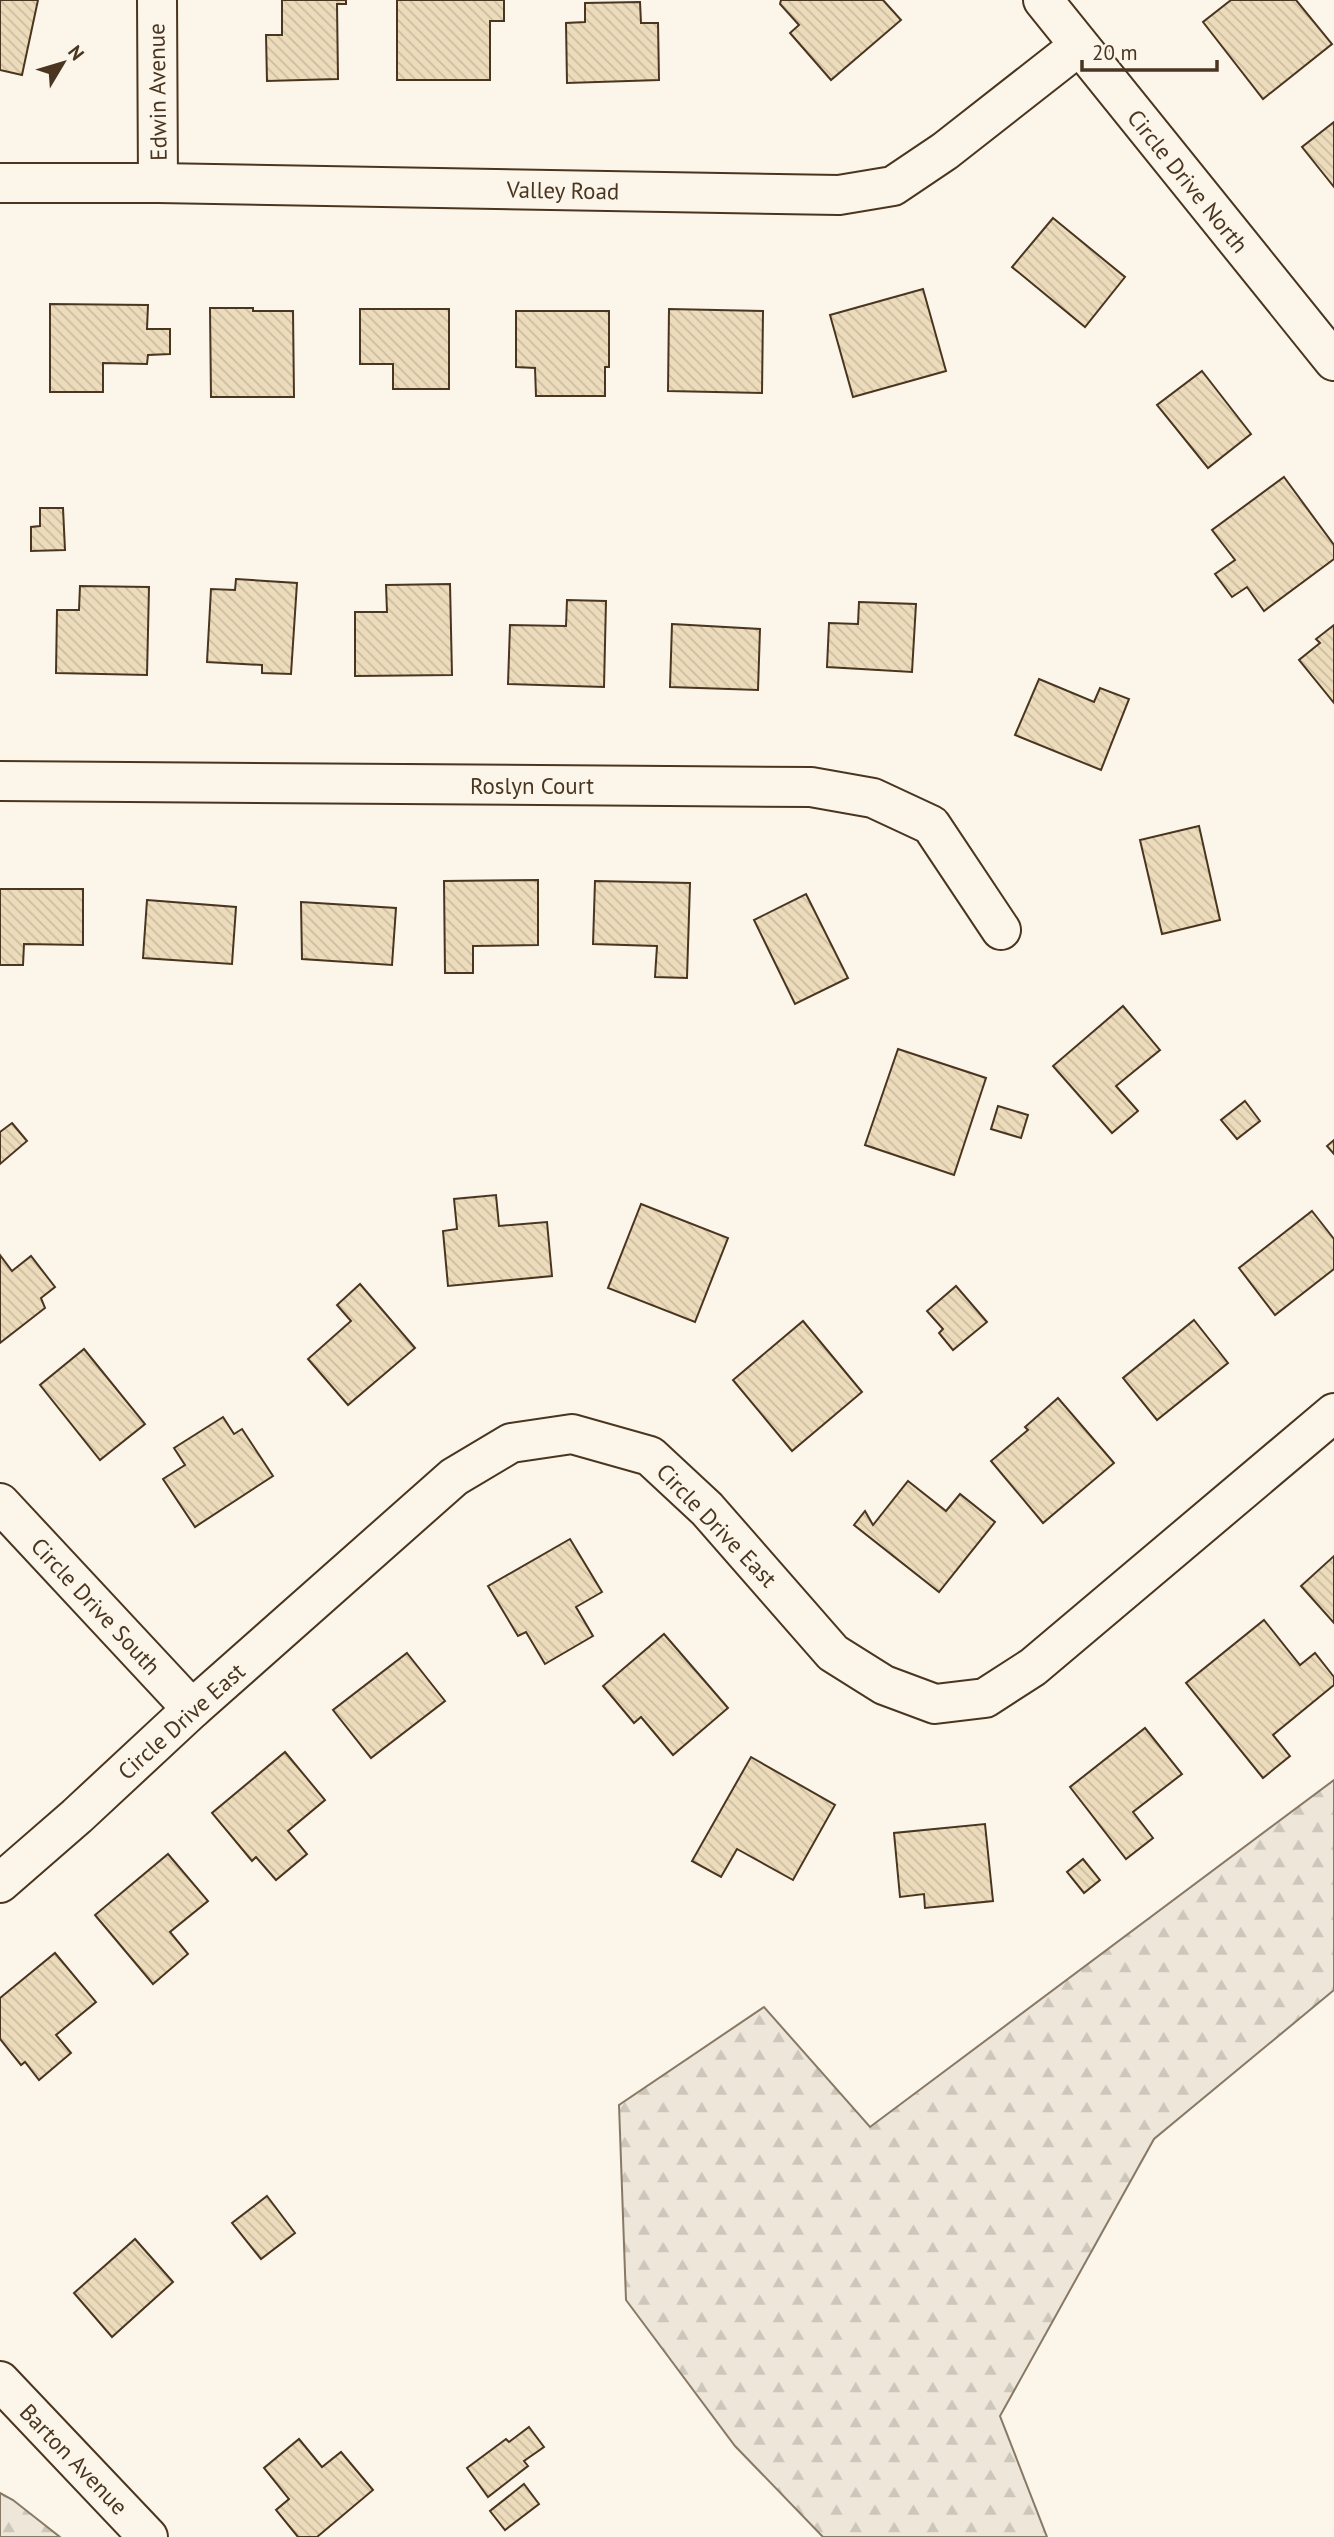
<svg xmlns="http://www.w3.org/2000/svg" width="1334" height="2537" viewBox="0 0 1334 2537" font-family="'PT Sans',sans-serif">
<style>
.forest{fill:url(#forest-firs);stroke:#887966;stroke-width:2}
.building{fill:url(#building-back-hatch);stroke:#4a3520;stroke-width:2}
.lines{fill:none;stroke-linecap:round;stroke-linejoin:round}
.minor-casing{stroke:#4a3520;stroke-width:42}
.minor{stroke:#fbf6e9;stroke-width:38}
.labels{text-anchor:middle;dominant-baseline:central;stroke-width:5;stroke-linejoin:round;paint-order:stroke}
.street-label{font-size:23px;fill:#4a3520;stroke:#fbf6e9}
</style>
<defs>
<pattern id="forest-firs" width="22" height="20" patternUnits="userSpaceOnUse" patternTransform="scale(1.75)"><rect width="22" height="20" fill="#ede6d9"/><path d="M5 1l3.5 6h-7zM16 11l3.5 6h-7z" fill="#cdc6ba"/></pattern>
<pattern id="building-back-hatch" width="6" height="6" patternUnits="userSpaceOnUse" patternTransform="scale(1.75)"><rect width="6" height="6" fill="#ecdcbc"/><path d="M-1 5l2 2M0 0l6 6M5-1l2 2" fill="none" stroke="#ccbda1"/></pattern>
</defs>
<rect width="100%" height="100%" fill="#fbf6e9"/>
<g class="forest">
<path d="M1334 1780V1990L1154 2139 1000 2416 1047 2537H823L735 2446 626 2300 619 2105 764 2007 870 2127Z"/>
<path d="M0 2493 13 2500 60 2537H0Z"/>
</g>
<g class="building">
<path d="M0 0H38L22 75 0 70Z"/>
<path d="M282 0H346V4H337L338 79 267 81 266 35H282Z"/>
<path d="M397 0H504V21H490V80H397Z"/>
<path d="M781 0H883L901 20 831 80 790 33 799 25 780 4Z"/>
<path d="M1231 0H1296L1332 44 1263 99 1203 22Z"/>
<path d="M640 2 641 23H658L659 80 567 83 566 23 585 22V3Z"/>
<path d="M1334 122V187L1302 147Z"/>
<path d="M1053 218 1125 277 1085 327 1012 267Z"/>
<path d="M923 289 946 371 853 397 830 315Z"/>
<path d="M50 304 148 305 147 329H170V354L148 355 147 364 103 363V392H50Z"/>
<path d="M210 308H253V311H293L294 397H211Z"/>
<path d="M360 309H449V389H393V364H360Z"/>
<path d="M669 309 763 311 762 393 668 391Z"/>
<path d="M516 311H609V367H605V396H536L535 368 516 367Z"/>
<path d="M1202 371 1251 434 1208 468 1157 405Z"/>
<path d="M1284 477 1334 545V559L1264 611 1247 587 1232 597 1215 574 1235 560 1212 530Z"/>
<path d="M40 508H63L65 550 31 551V527L40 526Z"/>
<path d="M236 579 297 583 291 674 262 673V665L207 662 211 589 235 590Z"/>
<path d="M450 584 452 675 355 676V612H387L386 585Z"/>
<path d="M80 586 149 587 147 675 56 673 57 610H79Z"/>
<path d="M567 600 606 601 604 687 508 684 510 625 566 626Z"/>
<path d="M859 602 916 604 912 672 827 667 829 623 858 624Z"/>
<path d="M672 624 760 629 758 690 670 687Z"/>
<path d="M1334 625V703L1299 660 1320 643 1316 639Z"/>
<path d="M1039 679 1094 702 1100 688 1129 699 1101 770 1015 735Z"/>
<path d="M1199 826 1220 920 1162 934 1140 840Z"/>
<path d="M538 880V945L473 946V973H445L444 881Z"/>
<path d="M595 881 690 883 687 978 655 977 657 946 593 944Z"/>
<path d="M0 889H83V945L24 944 23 965H0Z"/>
<path d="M806 894 848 978 795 1004 754 920Z"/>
<path d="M147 900 236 907 232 964 143 958Z"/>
<path d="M301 902 396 908 392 965 302 959Z"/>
<path d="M1123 1006 1160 1050 1116 1086 1138 1111 1112 1133 1053 1066Z"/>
<path d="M898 1049 986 1078 954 1175 865 1145Z"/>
<path d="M1245 1101 1260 1121 1237 1139 1221 1120Z"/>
<path d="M998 1106 1028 1115 1021 1138 991 1129Z"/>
<path d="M12 1123 27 1141 0 1164V1132Z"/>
<path d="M1334 1140V1154L1327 1146Z"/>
<path d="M496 1195 499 1226 547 1222 552 1276 448 1286 443 1231 457 1229 454 1199Z"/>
<path d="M641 1204 728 1238 695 1322 608 1288Z"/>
<path d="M1312 1211 1334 1239V1269L1275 1315 1239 1268Z"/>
<path d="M0 1255 12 1271 31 1256 55 1287 41 1298 45 1308 0 1343Z"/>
<path d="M360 1284 415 1348 348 1405 308 1359 351 1321 337 1305Z"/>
<path d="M956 1286 987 1322 953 1350 939 1333 943 1329 927 1311Z"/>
<path d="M1194 1320 1228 1363 1157 1420 1123 1378Z"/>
<path d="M803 1321 862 1392 792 1451 733 1380Z"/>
<path d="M84 1349 145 1424 100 1460 40 1385Z"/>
<path d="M1058 1398 1114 1463 1043 1523 991 1461 1028 1430 1025 1427Z"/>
<path d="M223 1417 234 1434 242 1429 273 1476 195 1527 163 1479 185 1465 174 1448Z"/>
<path d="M908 1481 946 1511 960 1494 995 1522 939 1592 854 1525 865 1511 873 1525Z"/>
<path d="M570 1539 602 1592 576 1607 593 1636 545 1664 526 1632 518 1636 488 1586Z"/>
<path d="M1334 1556V1623L1301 1586Z"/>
<path d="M1264 1620 1300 1665 1315 1653 1334 1677V1685L1273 1735 1290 1756 1263 1778 1186 1683Z"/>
<path d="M664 1634 728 1708 673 1755 641 1717 634 1723 603 1686Z"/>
<path d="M407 1653 445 1701 371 1758 333 1710Z"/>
<path d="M1145 1728 1182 1774 1133 1812 1153 1838 1126 1859 1070 1787Z"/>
<path d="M285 1752 325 1800 288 1831 307 1854 276 1880 256 1857 252 1861 212 1813Z"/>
<path d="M751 1757 835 1805 793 1880 737 1849 721 1877 692 1861Z"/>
<path d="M985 1824 993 1901 925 1908 924 1894 900 1897 894 1833Z"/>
<path d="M168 1854 208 1901 170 1932 188 1954 153 1984 95 1915Z"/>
<path d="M1083 1859 1100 1880 1084 1893 1067 1872Z"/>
<path d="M55 1953 96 2002 56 2035 71 2053 39 2080 25 2062 21 2065 0 2039V1998Z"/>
<path d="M267 2196 295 2233 261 2259 232 2223Z"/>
<path d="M135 2239 173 2282 112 2337 74 2293Z"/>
<path d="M529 2427 544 2447 524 2461 528 2466 488 2497 467 2468 506 2439 509 2442Z"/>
<path d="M299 2439 322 2467 341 2452 373 2490 317 2537H298L276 2510 289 2499 264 2468Z"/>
<path d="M524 2484 539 2504 505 2530 490 2511Z"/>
</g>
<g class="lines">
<g class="minor-casing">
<g id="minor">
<path d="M157 0 158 183"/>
<path d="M1043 0 1334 361"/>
<path d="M0 183H158L839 195 893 186 945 151 1079 46"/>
<path d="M0 781 811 787 873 798 931 825 1001 930"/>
<path d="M0 1503 192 1709"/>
<path d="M0 1883 77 1816 192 1709 454 1477 511 1443 572 1434 650 1456 707 1509 833 1653 884 1685 935 1704 985 1698 1033 1667 1334 1413"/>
<path d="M0 2381 148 2537"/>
</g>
</g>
<use href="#minor" class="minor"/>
</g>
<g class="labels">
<g class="street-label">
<text transform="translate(157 92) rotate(-91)">Edwin Avenue</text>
<text transform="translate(1188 181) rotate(51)">Circle Drive North</text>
<text transform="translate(563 190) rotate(1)">Valley Road</text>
<text x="532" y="785">Roslyn Court</text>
<text transform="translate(717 1525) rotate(46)">Circle Drive East</text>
<text transform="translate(96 1606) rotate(47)">Circle Drive South</text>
<text transform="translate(181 1721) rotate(-42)">Circle Drive East</text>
<text transform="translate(74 2459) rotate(46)">Barton Avenue</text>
</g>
</g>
<g transform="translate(63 63) rotate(52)" stroke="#fbf6e9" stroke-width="5" paint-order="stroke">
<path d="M0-5L12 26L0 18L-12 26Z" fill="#4a3520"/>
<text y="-10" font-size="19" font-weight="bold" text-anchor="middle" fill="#4a3520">N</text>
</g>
<path d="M1082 60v10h135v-10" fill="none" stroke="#4a3520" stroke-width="3.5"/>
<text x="1092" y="60" font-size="21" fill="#4a3520" stroke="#fbf6e9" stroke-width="5" paint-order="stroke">20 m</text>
</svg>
